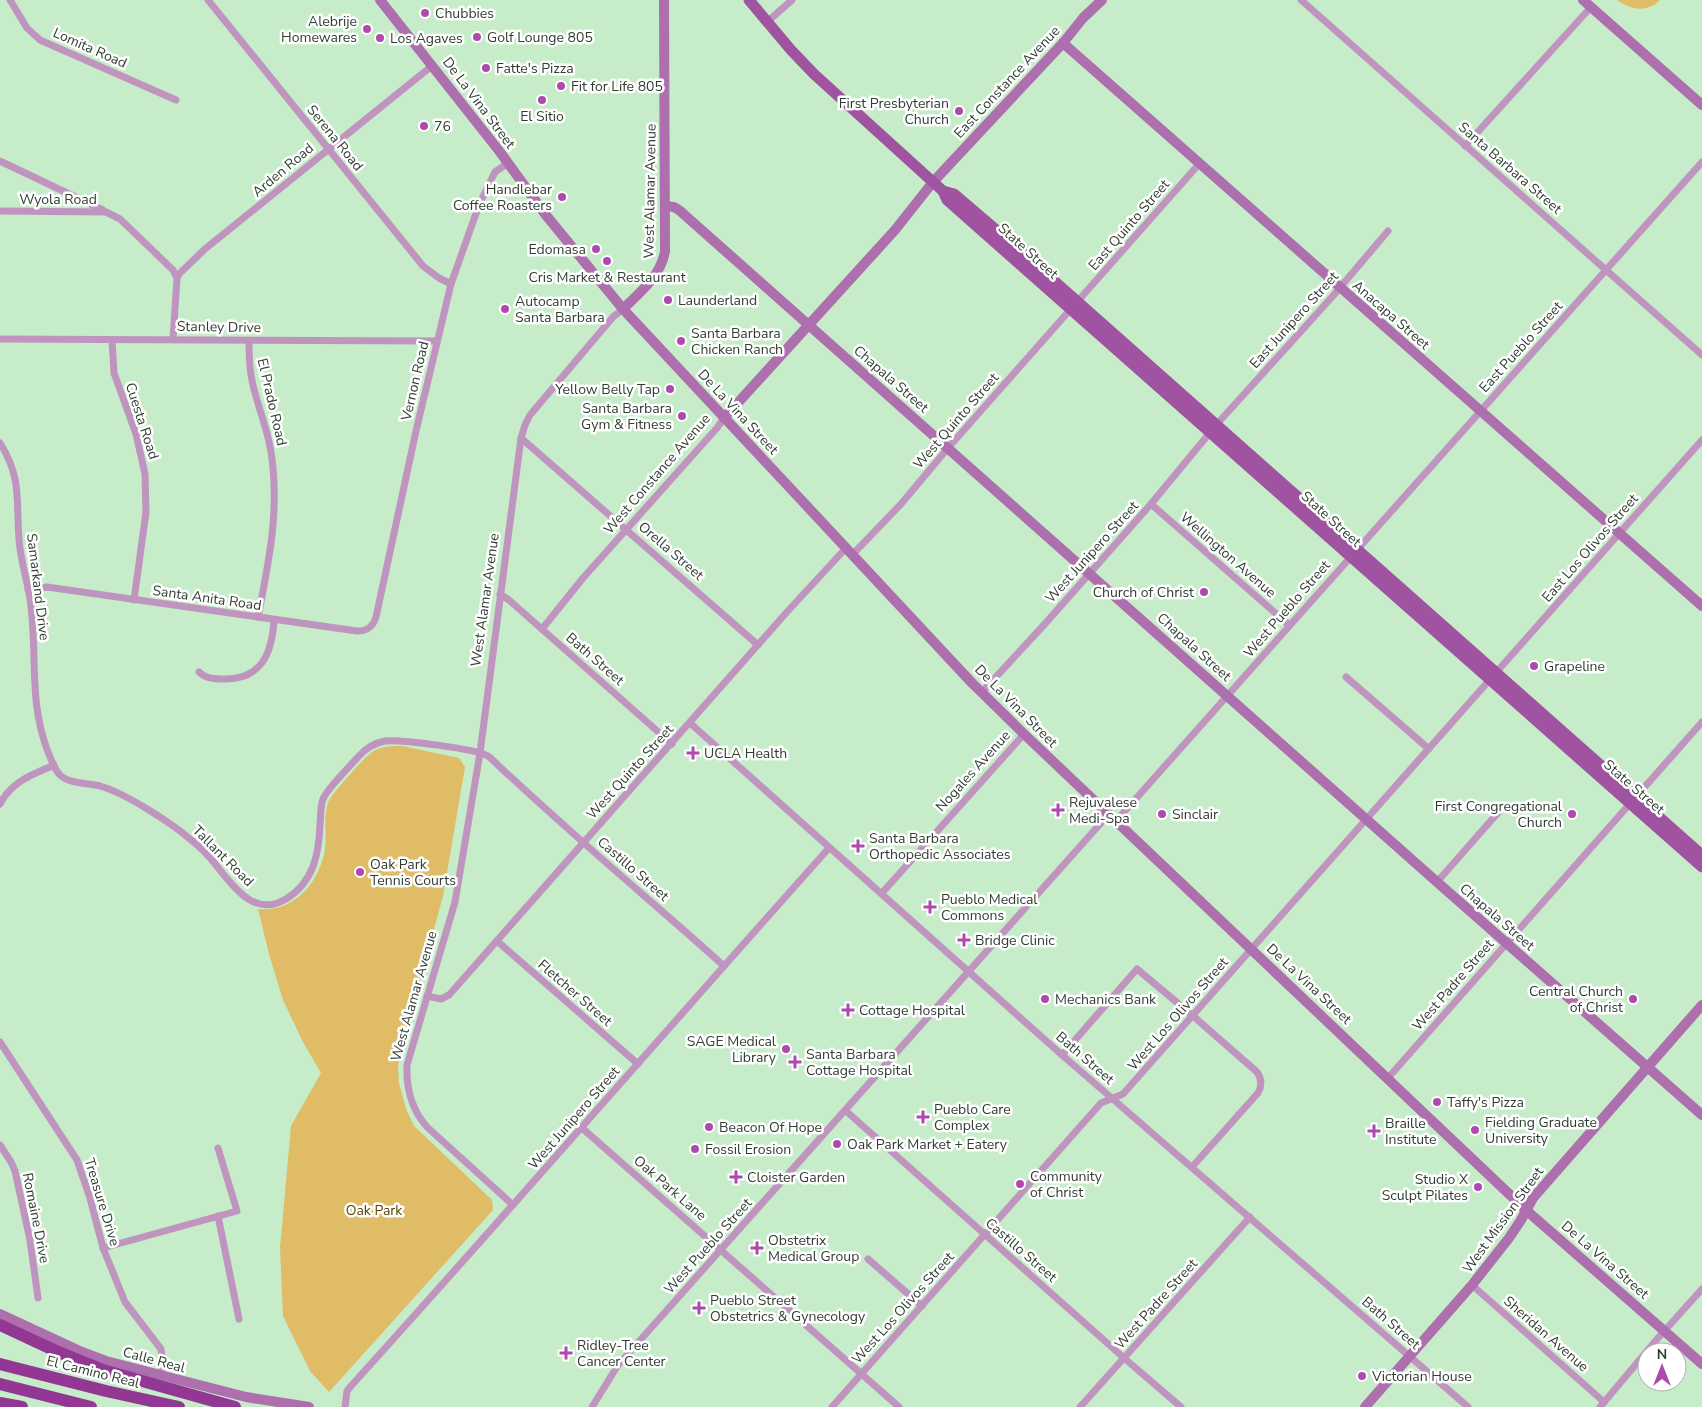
<svg xmlns="http://www.w3.org/2000/svg" width="1702" height="1407" viewBox="0 0 1702 1407" font-family="'Nunito Sans',sans-serif">
<style>
.green{fill:#e0bc66}
.lines{fill:none;stroke-linecap:round;stroke-linejoin:round}
.street{stroke:#bf95bf;stroke-width:7}
.secondary{stroke:#ad6fad;stroke-width:10}
.primary{stroke:#9f53a0;stroke-width:11}
.highway{stroke:#923794;stroke-width:12}
.poi-dot{fill:#ad49af;stroke:#fff;stroke-width:2}
.labels{text-anchor:middle;dominant-baseline:central;stroke-width:5;stroke-linejoin:round;paint-order:stroke}
.poi-label{font-size:14px;fill:#303e31;stroke:#fff;text-anchor:start}
.street-label{font-size:14px;fill:#303e31;stroke:#fff}
.park-label{font-size:14px;fill:#5c4507;stroke:#fff}
</style>
<rect width="100%" height="100%" fill="#c7ecc9"/>
<g class="green">
<path d="M1617 0H1660C1647 13 1631 10 1617 0Z"/>
<path d="M402 746 459 758 465 767 443 896 401 1050 398 1067 399 1083 406 1109 414 1126 492 1200 493 1210 329 1392 310 1371 283 1316 280 1248 291 1126 321 1073 303 1042 283 1000 269 954 258 909C294 913 320 882 325 849 327 834 323 818 328 803 330 795 365 757 372 752 381 746 392 746 402 746Z"/>
</g>
<g class="lines">
<g class="street">
<path d="M10 0 27 28 40 40 176 100"/>
<path d="M208 0 423 266 439 278 451 284"/>
<path d="M1301 0 1702 355"/>
<path d="M767 22 792 0"/>
<path d="M1465 146 1591 7"/>
<path d="M0 161 103 210"/>
<path d="M0 211 106 212 120 219 173 270 177 278 173 339"/>
<path d="M177 278 179 274 205 249 433 65"/>
<path d="M0 339 437 341"/>
<path d="M112 340 114 373 136 434 145 474 146 512 134 600"/>
<path d="M249 341C249 352 249 363 251 375 255 401 267 425 271 452 280 509 269 561 258 617"/>
<path d="M521 438 758 645"/>
<path d="M0 443C22 478 16 500 19 539 20 559 27 579 30 599 38 652 28 701 48 752 51 759 54 768 59 774 68 784 87 783 100 786 125 793 170 822 190 839 200 847 209 856 216 865 233 886 254 918 286 899 314 882 319 853 320 824 321 816 320 807 323 799 327 789 350 766 358 757 365 749 374 743 385 741 399 739 477 749 488 756 496 762 503 771 511 777 529 794 547 810 566 827 618 874 672 919 724 966"/>
<path d="M1151 504 1289 625"/>
<path d="M852 555 901 504 948 448 1199 164"/>
<path d="M28 590 47 587 357 631C367 631 373 627 376 617L416 431 451 284 479 205 495 172 508 163"/>
<path d="M500 594 509 600 672 744"/>
<path d="M542 629 583 578 717 428 724 418"/>
<path d="M199 672C206 679 215 679 225 679 262 679 272 653 274 620"/>
<path d="M1346 677 1429 749"/>
<path d="M982 692 1043 626 1151 504 1217 424 1332 297 1388 231"/>
<path d="M690 723 1062 1055 1468 1407"/>
<path d="M0 804C12 781 32 775 54 765"/>
<path d="M1116 821 1702 162"/>
<path d="M1437 882 1503 807"/>
<path d="M882 893 1024 734"/>
<path d="M497 941 638 1064"/>
<path d="M427 996 441 999 449 995 786 613 846 548"/>
<path d="M0 1042 77 1160 90 1198 103 1248 125 1302 161 1349 163 1364 160 1376"/>
<path d="M1062 1055 1137 969 1192 1015 1257 1072C1262 1079 1262 1086 1258 1093L1192 1167"/>
<path d="M1388 1078 1702 722"/>
<path d="M846 1111 1124 1358 1181 1407"/>
<path d="M582 1128 899 1407"/>
<path d="M0 1145 11 1162 15 1171 30 1240 38 1298"/>
<path d="M513 1205 427 1127C411 1109 406 1089 407 1065L455 902 480 753 521 438 525 425 530 415 613 317 623 309"/>
<path d="M218 1216 239 1319"/>
<path d="M103 1248 237 1211 218 1148"/>
<path d="M868 1259 922 1306"/>
<path d="M1472 1285 1604 1402"/>
<path d="M345 1407 347 1391 351 1386C512 1208 669 1027 829 848"/>
<path d="M592 1407 618 1365 1108 815"/>
<path d="M832 1407 1101 1103 1123 1094 1702 440"/>
<path d="M1080 1407 1250 1217"/>
<path d="M1600 1407 1658 1338 1702 1289"/>
</g>
<g class="secondary">
<path d="M380 0 500 152 545 214 623 309 972 683 1024 734 1526 1210 1702 1364"/>
<path d="M1583 0 1702 105"/>
<path d="M1063 43 1702 606"/>
<path d="M665 206 674 207 679 210 1437 882 1702 1115"/>
<path d="M623 309C640 292 661 276 665 251L664 0"/>
<path d="M724 418 895 230 933 182 1063 43 1083 18 1102 0"/>
<path d="M0 1314 82 1352 106 1361 246 1397 309 1407"/>
<path d="M1365 1407 1472 1285 1509 1238 1521 1220 1533 1198 1702 1005"/>
</g>
<g class="primary">
<path d="M749 0 791 50 814 74 933 182 943 191 954 194 1009 241 1702 855"/>
<path d="M943 191 947 200 1702 867"/>
</g>
<g class="highway">
<path d="M0 1325 56 1351 103 1370 235 1407"/>
<path d="M0 1364 106 1391 179 1407"/>
<path d="M0 1384 91 1407"/>
<path d="M0 1403 22 1407"/>
</g>
</g>
<g class="poi-dot">
<circle cx="425" cy="13" r="5"/>
<circle cx="367" cy="29" r="5"/>
<circle cx="477" cy="37" r="5"/>
<circle cx="380" cy="38" r="5"/>
<circle cx="486" cy="68" r="5"/>
<circle cx="561" cy="86" r="5"/>
<circle cx="542" cy="100" r="5"/>
<circle cx="959" cy="111" r="5"/>
<circle cx="424" cy="126" r="5"/>
<circle cx="562" cy="197" r="5"/>
<circle cx="596" cy="249" r="5"/>
<circle cx="607" cy="261" r="5"/>
<circle cx="668" cy="300" r="5"/>
<circle cx="505" cy="309" r="5"/>
<circle cx="681" cy="341" r="5"/>
<circle cx="670" cy="389" r="5"/>
<circle cx="682" cy="416" r="5"/>
<circle cx="1204" cy="592" r="5"/>
<circle cx="1534" cy="666" r="5"/>
<path d="M690.5 745.5h5v5h5v5h-5v5h-5v-5h-5v-5h5z"/>
<path d="M1055.5 802.5h5v5h5v5h-5v5h-5v-5h-5v-5h5z"/>
<circle cx="1162" cy="814" r="5"/>
<circle cx="1572" cy="814" r="5"/>
<path d="M855.5 838.5h5v5h5v5h-5v5h-5v-5h-5v-5h5z"/>
<circle cx="360" cy="872" r="5"/>
<path d="M927.5 899.5h5v5h5v5h-5v5h-5v-5h-5v-5h5z"/>
<path d="M961.5 932.5h5v5h5v5h-5v5h-5v-5h-5v-5h5z"/>
<circle cx="1045" cy="999" r="5"/>
<circle cx="1633" cy="999" r="5"/>
<path d="M845.5 1002.5h5v5h5v5h-5v5h-5v-5h-5v-5h5z"/>
<circle cx="786" cy="1049" r="5"/>
<path d="M792.5 1054.5h5v5h5v5h-5v5h-5v-5h-5v-5h5z"/>
<circle cx="1437" cy="1102" r="5"/>
<path d="M920.5 1109.5h5v5h5v5h-5v5h-5v-5h-5v-5h5z"/>
<circle cx="709" cy="1127" r="5"/>
<circle cx="1475" cy="1130" r="5"/>
<path d="M1371.5 1123.5h5v5h5v5h-5v5h-5v-5h-5v-5h5z"/>
<circle cx="837" cy="1144" r="5"/>
<circle cx="695" cy="1149" r="5"/>
<path d="M733.5 1169.5h5v5h5v5h-5v5h-5v-5h-5v-5h5z"/>
<circle cx="1020" cy="1184" r="5"/>
<circle cx="1478" cy="1187" r="5"/>
<path d="M754.5 1240.5h5v5h5v5h-5v5h-5v-5h-5v-5h5z"/>
<path d="M696.5 1300.5h5v5h5v5h-5v5h-5v-5h-5v-5h5z"/>
<path d="M563.5 1345.5h5v5h5v5h-5v5h-5v-5h-5v-5h5z"/>
<circle cx="1362" cy="1376" r="5"/>
</g>
<g class="labels">
<g class="poi-label">
<text x="435" y="13">Chubbies</text>
<text x="357" y="21" text-anchor="end">Alebrije<tspan x="357" dy="16">Homewares</tspan></text>
<text x="487" y="37">Golf Lounge 805</text>
<text x="390" y="38">Los Agaves</text>
<text x="496" y="68">Fatte's Pizza</text>
<text x="571" y="86">Fit for Life 805</text>
<text x="949" y="103" text-anchor="end">First Presbyterian<tspan x="949" dy="16">Church</tspan></text>
<text x="542" y="116" text-anchor="middle">El Sitio</text>
<text x="434" y="126">76</text>
<text x="552" y="189" text-anchor="end">Handlebar<tspan x="552" dy="16">Coffee Roasters</tspan></text>
<text x="586" y="249" text-anchor="end">Edomasa</text>
<text x="607" y="277" text-anchor="middle">Cris Market &amp; Restaurant</text>
<text x="678" y="300">Launderland</text>
<text x="515" y="301">Autocamp<tspan x="515" dy="16">Santa Barbara</tspan></text>
<text x="691" y="333">Santa Barbara<tspan x="691" dy="16">Chicken Ranch</tspan></text>
<text x="660" y="389" text-anchor="end">Yellow Belly Tap</text>
<text x="672" y="408" text-anchor="end">Santa Barbara<tspan x="672" dy="16">Gym &amp; Fitness</tspan></text>
<text x="1194" y="592" text-anchor="end">Church of Christ</text>
<text x="1544" y="666">Grapeline</text>
<text x="704" y="753">UCLA Health</text>
<text x="1069" y="802">Rejuvalese<tspan x="1069" dy="16">Medi-Spa</tspan></text>
<text x="1562" y="806" text-anchor="end">First Congregational<tspan x="1562" dy="16">Church</tspan></text>
<text x="1172" y="814">Sinclair</text>
<text x="869" y="838">Santa Barbara<tspan x="869" dy="16">Orthopedic Associates</tspan></text>
<text x="370" y="864">Oak Park<tspan x="370" dy="16">Tennis Courts</tspan></text>
<text x="941" y="899">Pueblo Medical<tspan x="941" dy="16">Commons</tspan></text>
<text x="975" y="940">Bridge Clinic</text>
<text x="1623" y="991" text-anchor="end">Central Church<tspan x="1623" dy="16">of Christ</tspan></text>
<text x="1055" y="999">Mechanics Bank</text>
<text x="859" y="1010">Cottage Hospital</text>
<text x="776" y="1041" text-anchor="end">SAGE Medical<tspan x="776" dy="16">Library</tspan></text>
<text x="806" y="1054">Santa Barbara<tspan x="806" dy="16">Cottage Hospital</tspan></text>
<text x="1447" y="1102">Taffy's Pizza</text>
<text x="934" y="1109">Pueblo Care<tspan x="934" dy="16">Complex</tspan></text>
<text x="1485" y="1122">Fielding Graduate<tspan x="1485" dy="16">University</tspan></text>
<text x="1385" y="1123">Braille<tspan x="1385" dy="16">Institute</tspan></text>
<text x="719" y="1127">Beacon Of Hope</text>
<text x="847" y="1144">Oak Park Market + Eatery</text>
<text x="705" y="1149">Fossil Erosion</text>
<text x="1030" y="1176">Community<tspan x="1030" dy="16">of Christ</tspan></text>
<text x="747" y="1177">Cloister Garden</text>
<text x="1468" y="1179" text-anchor="end">Studio X<tspan x="1468" dy="16">Sculpt Pilates</tspan></text>
<text x="768" y="1240">Obstetrix<tspan x="768" dy="16">Medical Group</tspan></text>
<text x="710" y="1300">Pueblo Street<tspan x="710" dy="16">Obstetrics &amp; Gynecology</tspan></text>
<text x="577" y="1345">Ridley-Tree<tspan x="577" dy="16">Cancer Center</tspan></text>
<text x="1372" y="1376">Victorian House</text>
</g>
<g class="street-label">
<text transform="translate(90 48) rotate(24)">Lomita Road</text>
<text transform="translate(1007 82) rotate(-47)">East Constance Avenue</text>
<text transform="translate(479 103) rotate(53)">De La Vina Street</text>
<text transform="translate(335 138) rotate(51)">Serena Road</text>
<text transform="translate(1510 168) rotate(41)">Santa Barbara Street</text>
<text transform="translate(283 170) rotate(-40)">Arden Road</text>
<text transform="translate(650 191) rotate(-89)">West Alamar Avenue</text>
<text x="58" y="199">Wyola Road</text>
<text transform="translate(1129 225) rotate(-49)">East Quinto Street</text>
<text transform="translate(1028 251) rotate(42)">State Street</text>
<text transform="translate(1391 315) rotate(41)">Anacapa Street</text>
<text transform="translate(1294 320) rotate(-48)">East Junipero Street</text>
<text transform="translate(219 327) rotate(1)">Stanley Drive</text>
<text transform="translate(1521 347) rotate(-48)">East Pueblo Street</text>
<text transform="translate(891 379) rotate(41)">Chapala Street</text>
<text transform="translate(415 381) rotate(-77)">Vernon Road</text>
<text transform="translate(272 402) rotate(77)">El Prado Road</text>
<text transform="translate(738 412) rotate(47)">De La Vina Street</text>
<text transform="translate(142 421) rotate(72)">Cuesta Road</text>
<text transform="translate(956 421) rotate(-49)">West Quinto Street</text>
<text transform="translate(657 474) rotate(-49)">West Constance Avenue</text>
<text transform="translate(1331 519) rotate(42)">State Street</text>
<text transform="translate(1590 548) rotate(-49)">East Los Olivos Street</text>
<text transform="translate(671 551) rotate(41)">Orella Street</text>
<text transform="translate(1092 552) rotate(-48)">West Junipero Street</text>
<text transform="translate(1228 555) rotate(41)">Wellington Avenue</text>
<text transform="translate(38 587) rotate(83)">Samarkand Drive</text>
<text transform="translate(207 598) rotate(8)">Santa Anita Road</text>
<text transform="translate(485 600) rotate(-82)">West Alamar Avenue</text>
<text transform="translate(1287 609) rotate(-49)">West Pueblo Street</text>
<text transform="translate(1194 647) rotate(42)">Chapala Street</text>
<text transform="translate(595 659) rotate(41)">Bath Street</text>
<text transform="translate(1016 706) rotate(45)">De La Vina Street</text>
<text transform="translate(973 771) rotate(-48)">Nogales Avenue</text>
<text transform="translate(630 772) rotate(-48)">West Quinto Street</text>
<text transform="translate(1634 787) rotate(41)">State Street</text>
<text transform="translate(223 856) rotate(45)">Tallant Road</text>
<text transform="translate(633 869) rotate(41)">Castillo Street</text>
<text transform="translate(1497 917) rotate(41)">Chapala Street</text>
<text transform="translate(1309 984) rotate(43)">De La Vina Street</text>
<text transform="translate(1453 985) rotate(-49)">West Padre Street</text>
<text transform="translate(575 993) rotate(41)">Fletcher Street</text>
<text transform="translate(414 996) rotate(-74)">West Alamar Avenue</text>
<text transform="translate(1178 1014) rotate(-49)">West Los Olivos Street</text>
<text transform="translate(1085 1058) rotate(41)">Bath Street</text>
<text transform="translate(574 1118) rotate(-49)">West Junipero Street</text>
<text transform="translate(670 1188) rotate(41)">Oak Park Lane</text>
<text transform="translate(102 1202) rotate(73)">Treasure Drive</text>
<text transform="translate(36 1218) rotate(79)">Romaine Drive</text>
<text transform="translate(1503 1220) rotate(-54)">West Mission Street</text>
<text transform="translate(708 1246) rotate(-48)">West Pueblo Street</text>
<text transform="translate(1021 1250) rotate(41)">Castillo Street</text>
<text transform="translate(1605 1260) rotate(41)">De La Vina Street</text>
<text transform="translate(1156 1304) rotate(-48)">West Padre Street</text>
<text transform="translate(903 1308) rotate(-48)">West Los Olivos Street</text>
<text transform="translate(1391 1323) rotate(41)">Bath Street</text>
<text transform="translate(1546 1334) rotate(41)">Sheridan Avenue</text>
<text transform="translate(154 1360) rotate(15)">Calle Real</text>
<text transform="translate(93 1372) rotate(14)">El Camino Real</text>
</g>
<g class="park-label">
<text x="374" y="1210">Oak Park</text>
</g>
</g>
<g transform="translate(1662 1367)"><circle r="24" fill="#ffffff" stroke="#acb2ad"/>
<path d="M0-4L9 19L0 12L-9 19Z" fill="#ad49af"/>
<text y="-8" font-size="14" font-weight="bold" text-anchor="middle" fill="#303e31">N</text>
</g>
</svg>
